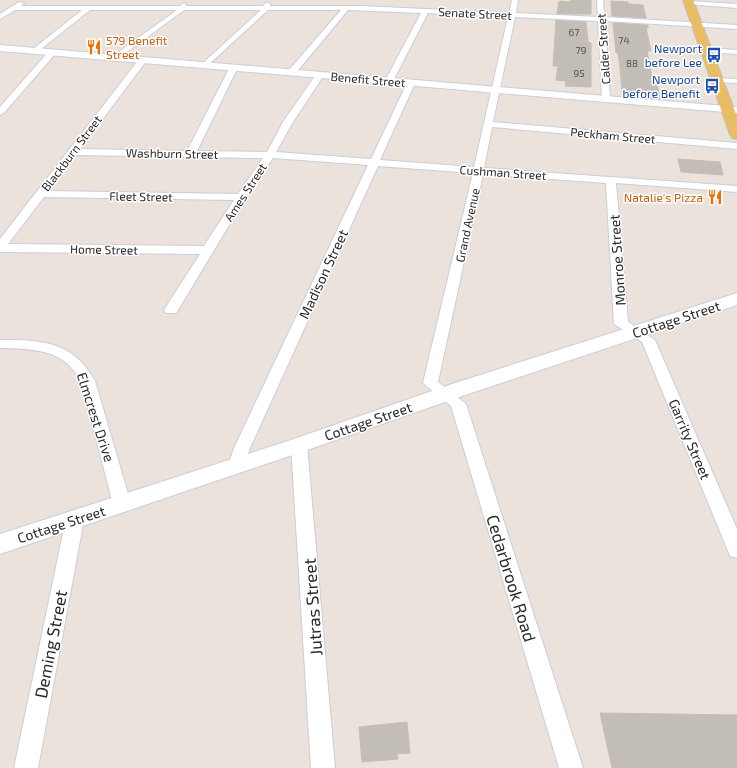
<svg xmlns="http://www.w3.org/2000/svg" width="737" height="768" viewBox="0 0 737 768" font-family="'Exo 2',sans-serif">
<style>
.building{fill:#c3bdb7;stroke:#c5beb5}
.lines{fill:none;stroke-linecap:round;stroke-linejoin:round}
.minor-casing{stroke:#caceda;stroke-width:2}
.tertiary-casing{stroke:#caceda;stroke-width:2}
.secondary-casing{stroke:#caceda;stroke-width:2}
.primary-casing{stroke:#c3c3c3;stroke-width:2}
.minor{fill:#fff;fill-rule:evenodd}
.tertiary{fill:#fff;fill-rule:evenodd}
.secondary{fill:#fff;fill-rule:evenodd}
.primary{fill:#e8bd63;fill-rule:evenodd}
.labels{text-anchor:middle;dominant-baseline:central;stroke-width:3;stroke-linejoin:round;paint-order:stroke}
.far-number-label{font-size:10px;fill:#504e4c}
.far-street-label{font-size:12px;fill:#292929;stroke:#fff}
.far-food-label{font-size:12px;fill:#c56008;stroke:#fff;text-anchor:start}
.far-transit-label{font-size:12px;fill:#164399;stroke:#fff;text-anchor:end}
.street-label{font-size:14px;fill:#292929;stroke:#fff}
.near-street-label{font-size:17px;fill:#292929;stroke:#fff}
</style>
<rect width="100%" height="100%" fill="#eae2db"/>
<g class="building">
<path d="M571 0H591V14H557L559 1 571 2Z"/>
<path d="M611 1 628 2V4L643 5 646 18 612 16Z"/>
<path d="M556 20 586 22 588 42 591 43V87L565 86 566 81 556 80 558 66H553Z"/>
<path d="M613 23 648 25V28H646L651 51H647L652 78H656L660 99 645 98V94H640V92L622 90 620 68 618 53H616Z"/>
<path d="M678 159 720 162 723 175 681 172Z"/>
<path d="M600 713 737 715V768H612Z"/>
<path d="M407 722 410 753 397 754 398 759 362 762 359 727Z"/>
</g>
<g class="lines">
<g class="minor-casing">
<g id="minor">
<path d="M512 0H518L516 13 598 17 597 0H603L604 17 737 25V29L605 21 610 99 606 102 602 99 598 21 515 17 493 122 737 143V149L492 127 484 168 737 186V192L616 183 628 322 655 340 737 529V558L730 556 728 551 642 342 614 324 606 183 483 174 438 382 466 404 583 768H559L451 406 423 383 473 173 378 166 250 448 242 470 236 472 230 470 228 466 234 448 368 165 273 158 246 197 178 310 176 313H166L164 310 200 254 0 252V239L140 58H143L147 60 80 149 187 151 230 67 234 65 238 67 197 151 267 152 283 122 317 73H320L324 75 293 122 276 152 371 159 407 83 411 81 415 83 380 160 474 167 508 17 428 13 393 81 389 83 385 81 421 13 348 10 295 74H292L288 72 289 70 341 10H268L206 67H203V63L261 10H184L116 60 112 58 113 56 177 10H90L36 53H33V49L82 10H15L0 19V14L19 2 24 3 21 6H180L184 3 187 6H263L267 2 270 4V6H362L509 13ZM75 155 263 158 238 194 48 191ZM44 197 234 200 204 246 8 244Z"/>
<path d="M689 1 737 4V8L687 4V2Z"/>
<path d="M704 48 737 50V54L707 52 703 50Z"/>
<path d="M50 50 57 52 3 114 0 115V107Z"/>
<path d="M714 78 737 79V83L717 82H714Z"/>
<path d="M0 340C42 340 73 341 95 381L131 504 128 508 122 510 116 508 113 504 81 381C63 348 33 349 0 348Z"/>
<path d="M299 440 305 441 307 445 335 768H311L291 445 293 441Z"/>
<path d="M75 513 81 515 84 519 38 768H14L66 519 69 515Z"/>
</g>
</g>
<g class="tertiary-casing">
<path id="tertiary" d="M0 45 737 107V113L0 51Z"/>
</g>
<g class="secondary-casing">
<path id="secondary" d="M737 293V305L468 394 307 450 0 554V534L291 440 452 384Z"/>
</g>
<g class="primary-casing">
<path id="primary" d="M683 0H693L737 117V139L732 138 730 135Z"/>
</g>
<use href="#minor" class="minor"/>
<use href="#tertiary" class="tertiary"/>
<use href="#secondary" class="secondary"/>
<use href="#primary" class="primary"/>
</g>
<defs>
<g id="restaurant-bare" transform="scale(1.2)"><path d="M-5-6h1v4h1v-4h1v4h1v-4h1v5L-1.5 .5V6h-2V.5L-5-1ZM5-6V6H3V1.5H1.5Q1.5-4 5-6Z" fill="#e8710a" stroke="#fff" stroke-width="2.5" paint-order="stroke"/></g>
<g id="bus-bare" transform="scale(1.2)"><path d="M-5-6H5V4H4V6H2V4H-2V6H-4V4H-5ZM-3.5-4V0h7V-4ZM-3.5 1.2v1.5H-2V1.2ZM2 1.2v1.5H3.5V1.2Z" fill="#1a4fb4" stroke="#fff" stroke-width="2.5" paint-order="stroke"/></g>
</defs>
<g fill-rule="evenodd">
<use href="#restaurant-bare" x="94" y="47"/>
<use href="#bus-bare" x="714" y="55"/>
<use href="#bus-bare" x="712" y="86"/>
<use href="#restaurant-bare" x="715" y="197"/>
</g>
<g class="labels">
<g class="far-number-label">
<text x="574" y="32">67</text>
<text x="624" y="40">74</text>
<text x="581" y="50">79</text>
<text x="632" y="63">88</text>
<text x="579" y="73">95</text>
</g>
<g class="far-street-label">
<text transform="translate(475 13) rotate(3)">Senate Street</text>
<text transform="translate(603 49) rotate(-94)">Calder Street</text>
<text transform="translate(368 79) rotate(5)">Benefit Street</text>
<text transform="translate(613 135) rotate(5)">Peckham Street</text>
<text transform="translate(71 153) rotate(-53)">Blackburn Street</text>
<text transform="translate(172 153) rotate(1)">Washburn Street</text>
<text transform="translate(503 172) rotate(4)">Cushman Street</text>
<text transform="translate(245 192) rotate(-57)">Ames Street</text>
<text transform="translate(141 196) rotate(1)">Fleet Street</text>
<text transform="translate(467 225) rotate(-78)">Grand Avenue</text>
<text transform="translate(104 249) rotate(1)">Home Street</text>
</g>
<g class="far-food-label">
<text x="106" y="40">579 Benefit<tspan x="106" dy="14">Street</tspan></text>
<text x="703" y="197" text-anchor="end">Natalie's Pizza</text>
</g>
<g class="far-transit-label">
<text x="702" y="48">Newport<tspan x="702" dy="14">before Lee</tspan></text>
<text x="700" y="79">Newport<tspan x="700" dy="14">before Benefit</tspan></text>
</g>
<g class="street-label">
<text transform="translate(617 260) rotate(-94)">Monroe Street</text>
<text transform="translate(323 274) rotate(-65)">Madison Street</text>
<text transform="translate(676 319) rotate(-18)">Cottage Street</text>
<text transform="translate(96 417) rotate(72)">Elmcrest Drive</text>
<text transform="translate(368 421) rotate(-19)">Cottage Street</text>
<text transform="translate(690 439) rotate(67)">Garrity Street</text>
<text transform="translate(61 524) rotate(-18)">Cottage Street</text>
</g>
<g class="near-street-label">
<text transform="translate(512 578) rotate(73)">Cedarbrook Road</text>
<text transform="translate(312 607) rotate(-94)">Jutras Street</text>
<text transform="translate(50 644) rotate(-79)">Deming Street</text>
</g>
</g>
</svg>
